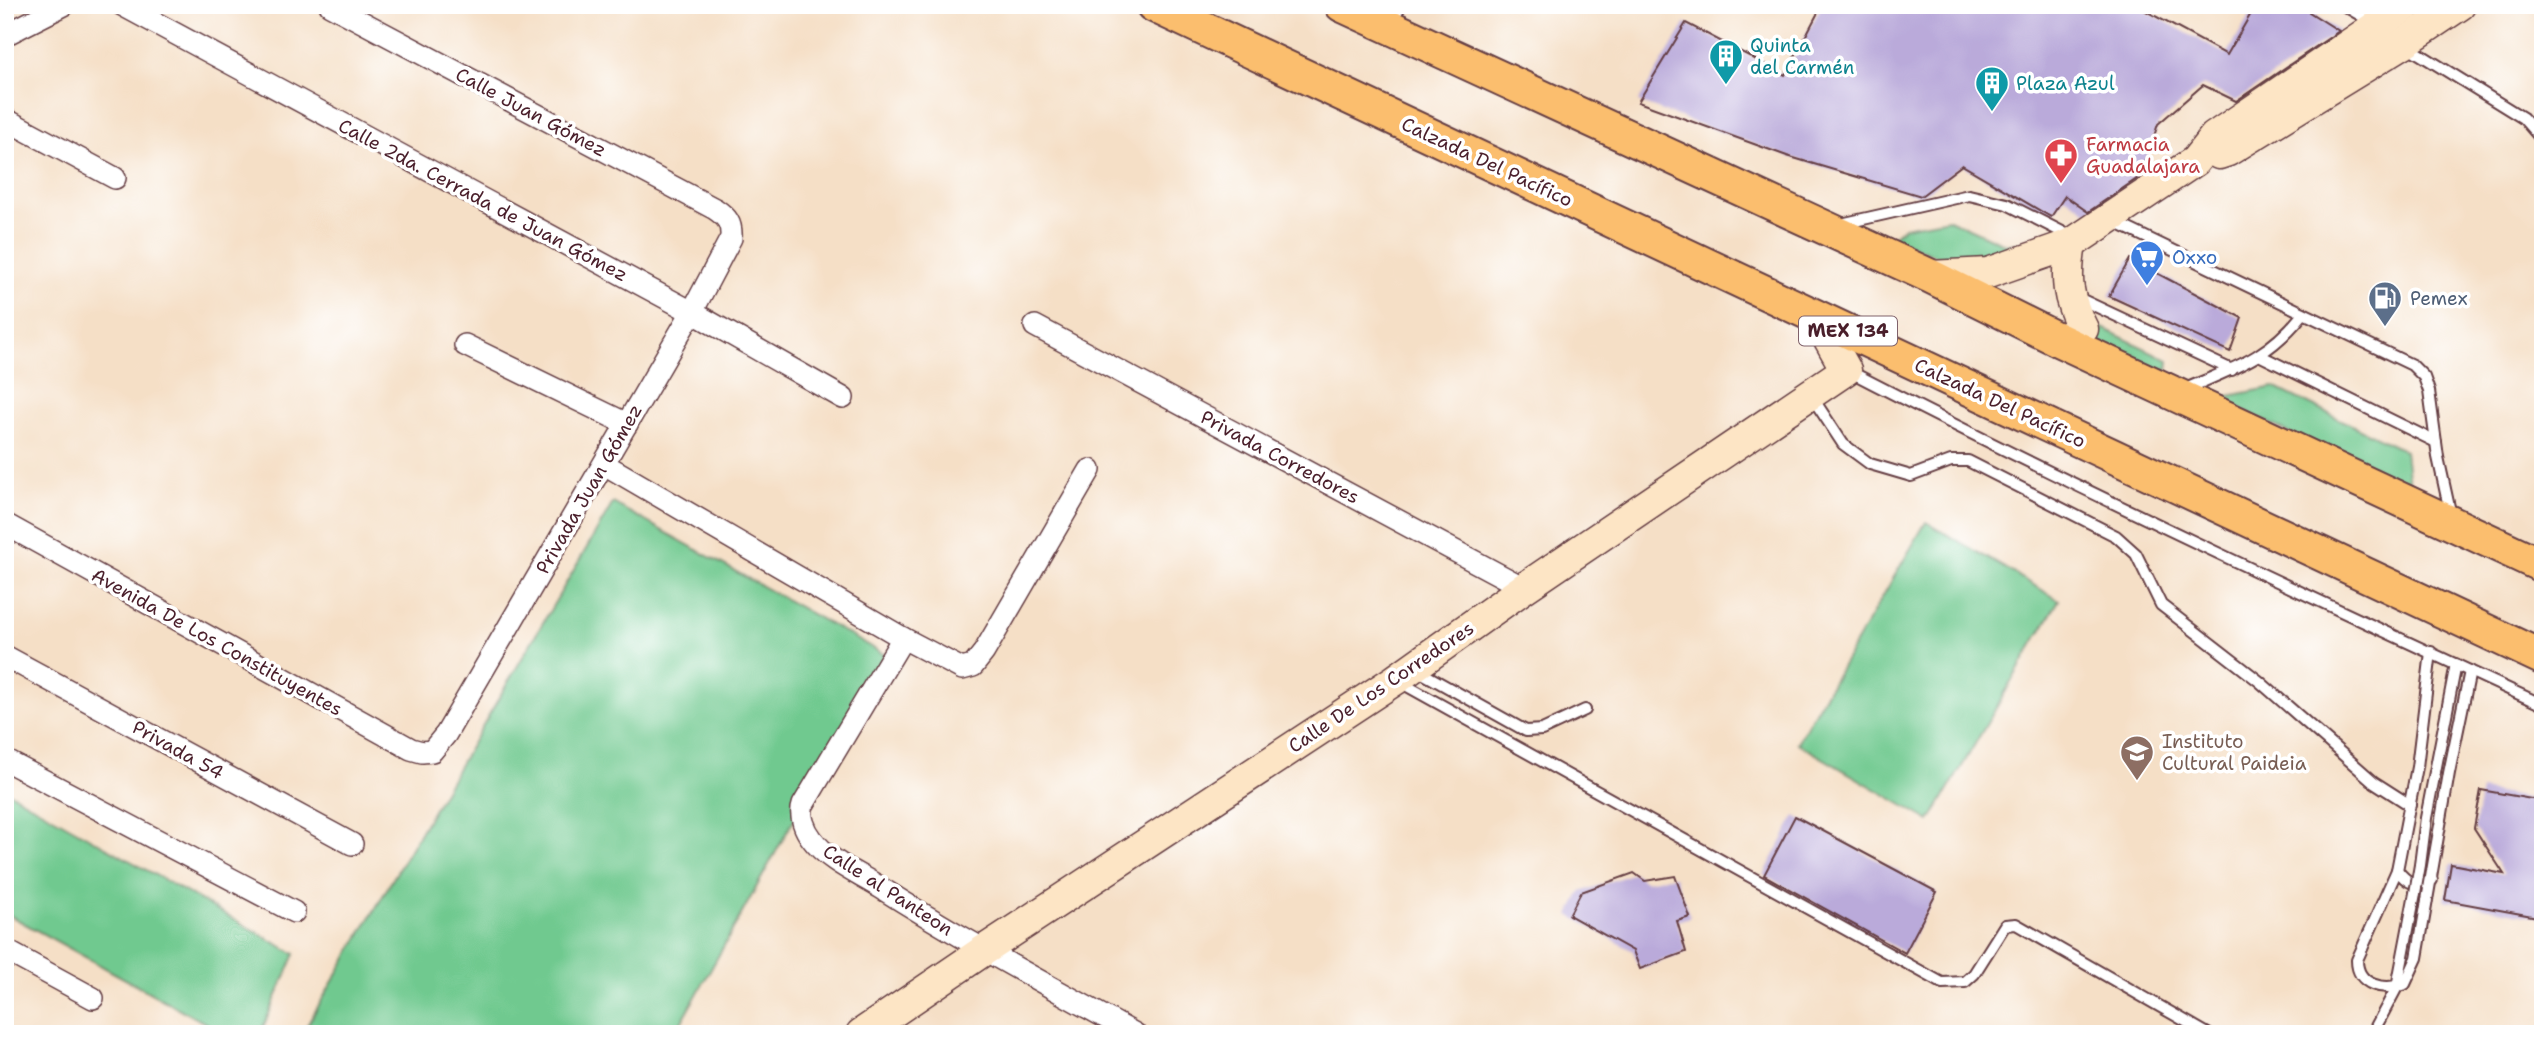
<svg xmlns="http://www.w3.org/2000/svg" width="2548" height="1039" viewBox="0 0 2548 1039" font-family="'Shantell Sans',sans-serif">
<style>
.green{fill:#70c98f;stroke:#5d745d;stroke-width:2}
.building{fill:#baaada}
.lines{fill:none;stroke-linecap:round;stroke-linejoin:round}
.lane-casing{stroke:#643c42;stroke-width:14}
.street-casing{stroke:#643c42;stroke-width:24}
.secondary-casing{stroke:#643c42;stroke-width:33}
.primary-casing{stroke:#643c42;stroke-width:37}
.lane{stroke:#fff;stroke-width:10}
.street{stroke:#fff;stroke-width:21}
.secondary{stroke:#fde5c5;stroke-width:30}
.primary{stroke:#fbbe6e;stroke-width:33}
.lane-bridge-casing{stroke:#643c42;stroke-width:14;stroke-linecap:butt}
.lane-bridge{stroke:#fff;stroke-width:10}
.labels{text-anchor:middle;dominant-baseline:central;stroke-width:7;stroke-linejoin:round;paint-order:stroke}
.shield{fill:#fff;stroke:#80626b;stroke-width:2}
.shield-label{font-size:18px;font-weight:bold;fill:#4a1f2b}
.culture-label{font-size:19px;fill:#0d838f;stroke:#fff;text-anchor:start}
.street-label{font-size:19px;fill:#4a1f2b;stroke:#fff}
.health-label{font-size:19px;fill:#be3a42;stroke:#fff;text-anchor:start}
.shop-label{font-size:19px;fill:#366cbe;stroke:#fff;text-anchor:start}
.service-label{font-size:19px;fill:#4e5e75;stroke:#fff;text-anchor:start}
.education-label{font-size:19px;fill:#785e54;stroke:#fff;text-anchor:start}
</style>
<rect width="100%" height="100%" fill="#fff"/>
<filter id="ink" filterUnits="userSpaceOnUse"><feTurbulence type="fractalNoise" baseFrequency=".0143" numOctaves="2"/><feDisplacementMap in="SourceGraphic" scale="14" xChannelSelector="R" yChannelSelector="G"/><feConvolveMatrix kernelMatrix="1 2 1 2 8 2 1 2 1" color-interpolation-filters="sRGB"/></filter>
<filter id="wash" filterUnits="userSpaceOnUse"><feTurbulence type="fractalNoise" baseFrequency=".00686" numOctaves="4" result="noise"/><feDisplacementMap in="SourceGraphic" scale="28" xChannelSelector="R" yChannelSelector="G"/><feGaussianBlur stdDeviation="1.57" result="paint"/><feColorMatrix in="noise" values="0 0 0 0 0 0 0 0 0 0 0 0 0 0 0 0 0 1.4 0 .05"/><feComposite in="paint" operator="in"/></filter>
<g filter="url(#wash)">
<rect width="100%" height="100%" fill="#f5dfc6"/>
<g class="green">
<path d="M1949 219 2006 245 2022 243 1960 266 1892 237 1904 227Z"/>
<path d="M2090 322 2169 360 2168 370 2124 359 2091 338Z"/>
<path d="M2274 387 2405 451 2410 494 2219 398Z"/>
<path d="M613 503 885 655 675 1034H302Z"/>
<path d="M1926 522 2059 600 1930 821 1797 743Z"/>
<path d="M5 790 295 954 260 1034H225L5 913Z"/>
</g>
<g id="blocks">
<g class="building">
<path d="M1822 5H2135L2227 55 2256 5H2298L2339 31 2236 101 2203 85 2158 124 2141 176 2088 212 2065 196 2051 217 1962 165 1921 196 1787 156 1638 102 1686 23 1785 75Z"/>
<path d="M2130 259 2242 318 2230 352 2109 296Z"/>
<path d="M2481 790 2543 801V918L2445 900 2451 864 2504 874 2474 828Z"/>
<path d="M1795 816 1937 892 1905 953 1764 875Z"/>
<path d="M1634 873 1645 881 1675 876 1690 917 1677 921 1686 952 1640 969 1633 951 1569 915 1581 892Z"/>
</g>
</g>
</g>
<g filter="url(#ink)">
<use href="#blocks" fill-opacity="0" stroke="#643c42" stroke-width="2"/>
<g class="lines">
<g class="lane-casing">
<g id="lane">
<path d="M2343 5 2374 23"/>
<path d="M1391 22 1401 5"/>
<path d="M2405 45 2523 118 2543 141"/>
<path d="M2112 221 2412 365 2424 377 2429 391 2438 457 2451 516"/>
<path d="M1841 224 1969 195 2007 204 2074 238"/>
<path d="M2074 296 2232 370"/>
<path d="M2261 356 2436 442"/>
<path d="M1849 371C2077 489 2310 597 2543 705"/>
<path d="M2183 390C2234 368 2267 359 2303 314"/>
<path d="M1812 397 1843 444 1870 464 1911 476 1951 461H1968L2116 536 2136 554 2161 605 2259 681 2374 782 2410 805"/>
<path d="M2431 652 2417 767 2397 870 2357 960C2357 986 2384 991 2405 984L2417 958 2449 773 2470 671"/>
<path d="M1415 669 1526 731 1542 730 1585 710"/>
<path d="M1398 681 1942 983 1965 982 1974 974 2005 925 2016 924 2208 1034"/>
<path d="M2420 865 2426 818 2456 664"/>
<path d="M2397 870C2407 883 2416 888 2432 880"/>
<path d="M2372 1034 2397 987 2415 893"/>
</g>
</g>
<g class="street-casing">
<g id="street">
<path d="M122 5 692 312 843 398"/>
<path d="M5 35 64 5"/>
<path d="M5 119 115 178"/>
<path d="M1035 326 1524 588"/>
<path d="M465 345 627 424"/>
<path d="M604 464 903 638 962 669 973 666 984 652 1090 470"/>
<path d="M5 524 411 749 422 752 432 751 446 734 692 312 731 238C732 223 727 217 715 209L330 5"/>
<path d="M903 638 803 805C799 816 805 830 812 839 828 861 859 874 881 888 964 941 1050 986 1135 1034"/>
<path d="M5 656 352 844"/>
<path d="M5 760 294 912"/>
<path d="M5 950 93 998"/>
</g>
</g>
<g class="secondary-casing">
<g id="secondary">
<path d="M2219 154 2228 151 2402 44 2460 5"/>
<path d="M1930 276 1988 273 2071 244 2195 161 2214 137 2407 5"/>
<path d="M2059 340 2083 329C2067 298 2065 279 2071 244"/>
<path d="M861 1034 983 951 1395 680 1524 588 1846 370 1816 316"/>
</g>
</g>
<g class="primary-casing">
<g id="primary">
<path d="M1153 5 2543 658"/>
<path d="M1342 5 1930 276 2059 340 2543 566"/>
</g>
</g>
<use href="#lane" class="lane"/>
<use href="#street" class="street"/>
<use href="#secondary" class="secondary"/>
<use href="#primary" class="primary"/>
<g class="lane-bridge-casing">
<path id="lane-bridge" d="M2415 893 2420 865"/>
</g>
<use href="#lane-bridge" class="lane-bridge"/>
</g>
</g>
<defs>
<g id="building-pin" transform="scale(1.75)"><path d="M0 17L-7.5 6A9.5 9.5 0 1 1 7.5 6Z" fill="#0f9aa8" stroke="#fff"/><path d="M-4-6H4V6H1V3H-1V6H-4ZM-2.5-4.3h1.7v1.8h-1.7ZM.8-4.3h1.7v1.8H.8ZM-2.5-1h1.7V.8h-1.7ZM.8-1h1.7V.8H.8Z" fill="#fff"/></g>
<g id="pharmacy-pin" transform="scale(1.75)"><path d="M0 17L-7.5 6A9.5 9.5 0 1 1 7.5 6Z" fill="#e0444e" stroke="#fff"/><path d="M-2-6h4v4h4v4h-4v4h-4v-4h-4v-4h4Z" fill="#fff"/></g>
<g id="supermarket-pin" transform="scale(1.75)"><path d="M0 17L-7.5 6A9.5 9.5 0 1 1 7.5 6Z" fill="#3f7fe0" stroke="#fff"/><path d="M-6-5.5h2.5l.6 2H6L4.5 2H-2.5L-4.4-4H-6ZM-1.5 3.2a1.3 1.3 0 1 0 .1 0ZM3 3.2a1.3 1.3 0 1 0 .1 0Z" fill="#fff"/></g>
<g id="fuel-pin" transform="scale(1.75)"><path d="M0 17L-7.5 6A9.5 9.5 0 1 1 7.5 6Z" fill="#5c6f8a" stroke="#fff"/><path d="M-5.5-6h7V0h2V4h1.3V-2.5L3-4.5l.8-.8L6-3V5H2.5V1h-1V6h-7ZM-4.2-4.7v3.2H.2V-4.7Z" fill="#fff"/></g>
<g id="school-pin" transform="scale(1.75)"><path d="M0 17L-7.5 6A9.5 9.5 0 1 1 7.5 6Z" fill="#8d6e63" stroke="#fff"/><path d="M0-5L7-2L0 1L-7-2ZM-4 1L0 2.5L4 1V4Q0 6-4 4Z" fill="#fff"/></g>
</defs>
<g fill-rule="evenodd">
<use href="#building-pin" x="1726" y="56"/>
<use href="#building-pin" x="1992" y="83"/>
<use href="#pharmacy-pin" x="2061" y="155"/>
<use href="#supermarket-pin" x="2147" y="257"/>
<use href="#fuel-pin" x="2385" y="298"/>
<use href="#school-pin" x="2137" y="752"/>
</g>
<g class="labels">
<rect class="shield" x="1799" y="316.5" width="98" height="29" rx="5"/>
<g class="shield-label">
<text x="1848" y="331">MEX 134</text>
</g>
<g class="culture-label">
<text x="1750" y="45">Quinta<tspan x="1750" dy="22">del Carmén</tspan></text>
<text x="2016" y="83">Plaza Azul</text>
</g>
<g class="street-label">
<text transform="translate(531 112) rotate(28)">Calle Juan Gómez</text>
<text transform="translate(1487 162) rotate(25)">Calzada Del Pacífico</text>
<text transform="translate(483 200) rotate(28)">Calle 2da. Cerrada de Juan Gómez</text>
<text transform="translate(2000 403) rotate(25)">Calzada Del Pacífico</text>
<text transform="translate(1280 457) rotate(28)">Privada Corredores</text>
<text transform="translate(589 489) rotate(-60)">Privada Juan Gómez</text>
<text transform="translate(217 642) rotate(29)">Avenida De Los Constituyentes</text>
<text transform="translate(1381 687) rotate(-34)">Calle De Los Corredores</text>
<text transform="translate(178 750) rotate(29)">Privada 54</text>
<text transform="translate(888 890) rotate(33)">Calle al Panteon</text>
</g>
<g class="health-label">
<text x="2086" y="144">Farmacia<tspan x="2086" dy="22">Guadalajara</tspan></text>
</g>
<g class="shop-label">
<text x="2172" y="257">Oxxo</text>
</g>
<g class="service-label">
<text x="2410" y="298">Pemex</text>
</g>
<g class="education-label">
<text x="2162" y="741">Instituto<tspan x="2162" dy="22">Cultural Paideia</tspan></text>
</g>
</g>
<rect width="2548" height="1039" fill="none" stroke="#fff" stroke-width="28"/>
</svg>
